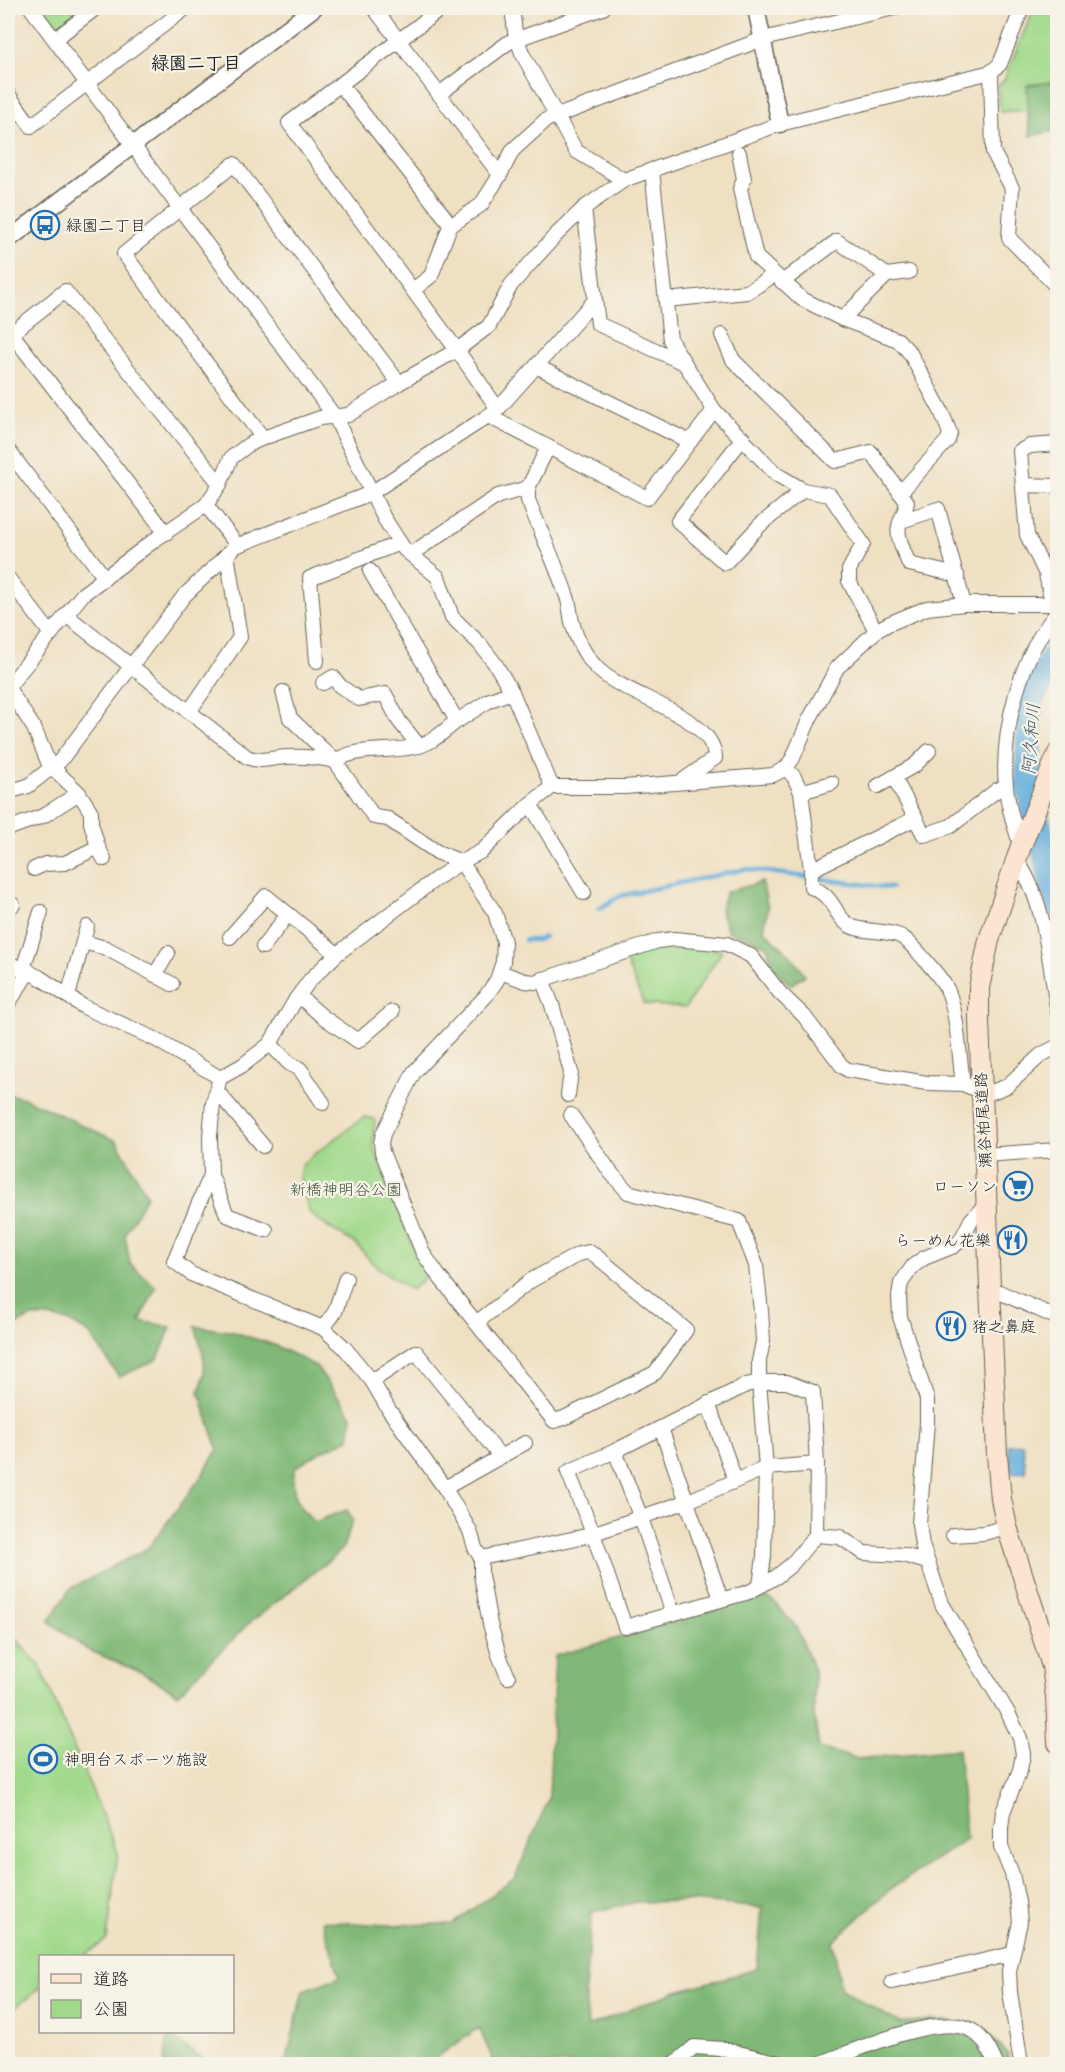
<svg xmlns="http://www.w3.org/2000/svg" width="1065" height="2072" viewBox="0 0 1065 2072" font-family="'Shantell Sans','Klee One',sans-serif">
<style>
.green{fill:#a1d98b;stroke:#5e7a54;stroke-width:1.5}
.forest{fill:#80b977;stroke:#4e6a4a;stroke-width:1.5;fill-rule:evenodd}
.water{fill:#63addb;stroke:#40647c;stroke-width:1.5}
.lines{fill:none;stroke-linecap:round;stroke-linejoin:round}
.stream{stroke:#63addb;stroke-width:4.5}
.river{stroke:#63addb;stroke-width:26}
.minor-casing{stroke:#666156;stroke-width:16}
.tertiary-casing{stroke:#666156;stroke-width:19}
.secondary-casing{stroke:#666156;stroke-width:22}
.minor{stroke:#fff;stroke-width:14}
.tertiary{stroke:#fff;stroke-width:16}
.secondary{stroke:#fce5d0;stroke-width:20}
.labels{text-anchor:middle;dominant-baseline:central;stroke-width:4.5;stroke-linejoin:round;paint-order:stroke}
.poi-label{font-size:16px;fill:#1c1c1c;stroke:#f7f3e8;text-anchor:start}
.street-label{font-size:16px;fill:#1c1c1c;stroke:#f7f3e8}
.park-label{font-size:16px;fill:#44553d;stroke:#f7f3e8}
.neighbourhood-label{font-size:18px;font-weight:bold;fill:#1c1c1c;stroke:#f7f3e8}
.water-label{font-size:18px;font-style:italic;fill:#385668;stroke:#f7f3e8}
</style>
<rect width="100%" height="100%" fill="#f7f3e8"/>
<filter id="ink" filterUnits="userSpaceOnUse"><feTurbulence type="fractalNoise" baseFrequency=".0167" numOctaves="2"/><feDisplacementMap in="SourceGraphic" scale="12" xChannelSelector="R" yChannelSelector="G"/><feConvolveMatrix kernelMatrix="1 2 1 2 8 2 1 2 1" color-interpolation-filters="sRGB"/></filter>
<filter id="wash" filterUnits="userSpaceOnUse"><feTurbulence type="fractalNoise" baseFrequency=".008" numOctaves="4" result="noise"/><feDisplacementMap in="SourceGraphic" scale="24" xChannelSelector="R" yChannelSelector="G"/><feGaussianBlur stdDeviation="1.35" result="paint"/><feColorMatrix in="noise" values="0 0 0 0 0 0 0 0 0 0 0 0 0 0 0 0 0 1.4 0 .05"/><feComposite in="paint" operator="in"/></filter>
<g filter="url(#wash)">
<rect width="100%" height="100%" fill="#efe0c2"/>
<g class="green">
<path d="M43 8H83L57 26Z"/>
<path d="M1034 8H1057V134L1053 131 1030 136 1027 110 1000 112 998 86 1004 80Z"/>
<path d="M660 945 695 946 722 951 685 1008 644 1004 624 957Z"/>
<path d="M364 1117 375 1119 373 1145 416 1254 429 1274 411 1290 373 1264 356 1244 320 1222 309 1212 299 1175 304 1162Z"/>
<path d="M8 1630 40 1666 118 1853 107 1939 84 1956H40V1988L8 2013Z"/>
</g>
<g class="forest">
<path d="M1057 78V134L1053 131 1030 136 1027 85 1052 82Z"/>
<path d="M762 882 768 908 764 930 790 955 805 975 790 985 773 967 767 946 750 938 728 932 720 909 726 892Z"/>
<path d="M8 1094 24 1098 117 1141 147 1195 125 1234 130 1264 156 1287 140 1321 171 1327 158 1359 119 1377 90 1334 68 1321 48 1317H31L8 1329Z"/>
<path d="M195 1326 234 1332 274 1345 316 1366 352 1416 349 1439 320 1452 295 1468C289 1492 298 1505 314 1522L347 1510 353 1520 342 1550 246 1626 178 1694 143 1673 86 1649 49 1621 70 1589 148 1548 201 1477 218 1449 199 1392C210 1365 202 1352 195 1326Z"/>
<path d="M758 1591 774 1602 797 1628 814 1671V1713L819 1748 858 1759 958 1749 966 1839 888 1891 833 1942 841 1989 899 2023 932 2020 978 2024 1008 2054 1007 2064H746L739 2060 729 2064H495L479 2028 427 2064H280L287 2060 303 1990 340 1977 322 1921 385 1925 452 1924 515 1878 549 1798 555 1656 643 1631ZM692 1901 762 1908 757 1969 674 1992 588 2027 585 1989 592 1912 637 1902Z"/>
<path d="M168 2035 210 2064H164Z"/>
</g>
<path class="water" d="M1023 1444 1026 1472 1011 1473 1008 1445Z"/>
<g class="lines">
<g class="stream">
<path d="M599 909 620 896 745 869 891 888"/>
<path d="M525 940H537L544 937"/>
</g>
<path class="river" d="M1058 648 1032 698 1029 719 1028 784 1058 905"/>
</g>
</g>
<g filter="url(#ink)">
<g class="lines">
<g class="minor-casing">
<g id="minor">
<path d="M31 8 335 417 384 518 404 549 438 577 452 617 480 644 496 665 512 692 552 787"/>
<path d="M374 8 500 175"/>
<path d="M442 8 289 123 457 350 498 409"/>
<path d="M512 8 515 32 522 53 576 151 624 180"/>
<path d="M55 39 96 8"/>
<path d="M991 72 993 152 1012 188 1009 238 1058 288"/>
<path d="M340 84 451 225"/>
<path d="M8 94 31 126 186 8"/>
<path d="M439 94 509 42 603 8"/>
<path d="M739 153 744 179 740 189 756 257 802 299 842 319 898 340 910 353 941 411 950 433 948 440 900 493"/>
<path d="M652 170 670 340 714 410 776 474 803 490 830 495 863 544 849 570V581L876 631"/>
<path d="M584 208 598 324 684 363"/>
<path d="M887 275 909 272"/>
<path d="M782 282 837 241 887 275 842 319"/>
<path d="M413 290 431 276 450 226 481 205 500 175 513 150 546 120 763 39 894 8"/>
<path d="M666 300 747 292 774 275"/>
<path d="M8 329 166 533"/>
<path d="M722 335 733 360 835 461 871 452 907 502C906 511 901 517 899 526 896 537 905 554 909 564L957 575"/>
<path d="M8 336 65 291 220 484"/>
<path d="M536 366 690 442"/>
<path d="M488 416 647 498 714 410"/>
<path d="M263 438 124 254 234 164 399 383"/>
<path d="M743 438 678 521 725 563 760 525 803 490"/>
<path d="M8 450 105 578"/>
<path d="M1023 485 1058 486"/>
<path d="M528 488V500C541 532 555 563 566 594 570 603 570 613 572 622 576 638 583 653 595 666 620 696 714 714 715 758L682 781"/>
<path d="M206 505 237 545"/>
<path d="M901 521 938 509 964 604"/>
<path d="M411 554 498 496 528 488 548 447"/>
<path d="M8 578 51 634"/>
<path d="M1052 603 1046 574 1027 535 1020 451 1030 446 1058 444"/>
<path d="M66 615 247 757C260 763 272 758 286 757 303 756 318 757 335 761L374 817 388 819 437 852 461 862 495 913 504 942 503 962 497 980 486 996 414 1072 383 1134 381 1143 382 1152 423 1253 438 1275 554 1421 564 1418 655 1373 686 1330 596 1256 589 1252 579 1254 530 1281 476 1323"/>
<path d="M317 661 310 578 400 543"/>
<path d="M323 683 333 677 340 686 359 699 385 694 399 721 419 746"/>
<path d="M8 687 83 594 156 539 206 505 220 484 231 458 248 445 263 438 320 418 348 415 399 383 457 350 489 326 511 285 555 236 584 208 624 180 780 124 991 72 1000 64 1022 8"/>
<path d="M8 688 34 728 51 769"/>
<path d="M283 692 290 718 335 761C360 745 394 754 422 745 435 741 446 729 457 721L370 571"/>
<path d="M189 712 240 637 227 554"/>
<path d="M457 721 490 700 512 692"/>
<path d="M53 768 79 793 91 812V823L98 847 104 859"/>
<path d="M786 768 794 777 801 792 811 870V887C836 897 833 915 849 925 861 933 887 929 902 937 911 943 918 952 925 960 933 969 941 978 947 989 958 1013 959 1056 963 1084"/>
<path d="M894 777 924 835 951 826 997 790 1006 787"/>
<path d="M878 786 915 765 929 751"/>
<path d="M8 792 28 786 60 761 184 596 236 546 371 493 488 416 498 409 594 301"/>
<path d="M801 792 832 783"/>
<path d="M530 804 584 893"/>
<path d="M10 828 43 816 79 793"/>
<path d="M1021 846C1014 826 1008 807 1006 787 1001 732 1020 654 1058 612"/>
<path d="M1016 860C1046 899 1049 964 1058 1012"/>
<path d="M34 869 45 864 65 863 98 847"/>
<path d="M811 870 916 818"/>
<path d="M8 902 13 905"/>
<path d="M230 937 266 896 337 954"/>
<path d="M83 942 106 948 172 984"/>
<path d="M263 947 288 914"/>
<path d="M8 963 39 977 84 1007 155 1039 220 1078"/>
<path d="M23 969 41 912"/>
<path d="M500 972 525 981 535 982 658 941 674 939 727 944 751 956 780 993 804 1016 842 1066 848 1070 927 1083 963 1084 987 1094 1007 1086 1041 1055 1058 1046"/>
<path d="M155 975 168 953"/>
<path d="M542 979 552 1005 571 1072 568 1095"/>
<path d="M68 996 87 927"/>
<path d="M299 996 323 1017 358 1041 392 1012"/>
<path d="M8 1004 29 971"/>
<path d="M270 1044 290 1064 300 1069 323 1103"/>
<path d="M216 1090 263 1146"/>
<path d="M571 1115 611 1173 628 1192 739 1221 756 1265 761 1311 763 1341 759 1361V1382L766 1468 764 1556 760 1586"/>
<path d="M984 1155 1058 1150"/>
<path d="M211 1175 227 1215 266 1230"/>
<path d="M986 1204 971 1220 961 1240 954 1246 924 1258 913 1266 901 1283 899 1296 900 1317 927 1399V1423L919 1524 922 1545 942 1604 1008 1713 1020 1738 1023 1754 1020 1770 1003 1812 1001 1828V1847L1012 1874 1018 1902 1020 1922 1009 1971 1010 1992 1021 2064"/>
<path d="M990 1288 1058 1318"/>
<path d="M323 1328 335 1312 346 1278"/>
<path d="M372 1381 416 1352 500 1456"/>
<path d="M759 1382H787L813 1392 817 1464 816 1535 791 1565 776 1577 749 1592 625 1627 593 1533 568 1472 615 1451 746 1385Z"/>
<path d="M708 1403 735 1480"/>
<path d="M661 1428 721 1599"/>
<path d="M615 1451 641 1518 673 1614"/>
<path d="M445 1488 525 1443"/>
<path d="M816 1535 840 1537 864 1553 903 1555 927 1562"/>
<path d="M953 1535 984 1533 1007 1527"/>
<path d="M481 1558 586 1536 688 1501 766 1468 817 1464"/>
<path d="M508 1677 499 1655 490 1624 481 1575V1558L475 1548 470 1531 446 1490 389 1410 372 1381 344 1347 323 1328 191 1274 174 1261 211 1175 210 1136 213 1103 220 1078 243 1065 270 1044 296 999 310 980 337 954 433 881 461 862 482 851 530 804 552 787H625L773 775 786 768 793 758 809 720 837 668 876 631 888 624 927 608 964 604H1058"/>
<path d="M892 1982 1012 1954"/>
<path d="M674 2064 694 2047 722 2049 784 2064"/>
<path d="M819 2064C854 2051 929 2017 964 2027 981 2032 990 2050 996 2064"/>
</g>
</g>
<g class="tertiary-casing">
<g id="tertiary">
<path d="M756 8 780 124"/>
<path d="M8 240 314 8"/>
</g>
</g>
<g class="secondary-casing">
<path id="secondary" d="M1058 753 1021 846 989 940 979 988V1021L997 1455 1001 1499 1007 1527 1052 1666 1056 1697 1058 1743"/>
</g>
<use href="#minor" class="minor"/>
<use href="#tertiary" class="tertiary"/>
<use href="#secondary" class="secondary"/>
</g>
</g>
<defs>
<g id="bus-ring" transform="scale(1.5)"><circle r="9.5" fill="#f7f3e8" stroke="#1f6fb2" stroke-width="1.5"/><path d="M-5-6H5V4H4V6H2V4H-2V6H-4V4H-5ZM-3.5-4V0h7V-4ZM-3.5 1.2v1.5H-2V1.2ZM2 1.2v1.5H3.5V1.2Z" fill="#1f6fb2"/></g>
<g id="supermarket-ring" transform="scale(1.5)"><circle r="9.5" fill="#f7f3e8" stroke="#1f6fb2" stroke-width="1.5"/><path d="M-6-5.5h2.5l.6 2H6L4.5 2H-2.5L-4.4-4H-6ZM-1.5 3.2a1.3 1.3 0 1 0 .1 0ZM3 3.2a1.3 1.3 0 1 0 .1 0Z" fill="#1f6fb2"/></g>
<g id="restaurant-ring" transform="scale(1.5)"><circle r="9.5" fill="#f7f3e8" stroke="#1f6fb2" stroke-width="1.5"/><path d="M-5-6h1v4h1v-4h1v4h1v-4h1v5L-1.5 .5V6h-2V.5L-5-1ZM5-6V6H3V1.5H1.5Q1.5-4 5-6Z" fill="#1f6fb2"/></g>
<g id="stadium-ring" transform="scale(1.5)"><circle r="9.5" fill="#f7f3e8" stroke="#1f6fb2" stroke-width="1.5"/><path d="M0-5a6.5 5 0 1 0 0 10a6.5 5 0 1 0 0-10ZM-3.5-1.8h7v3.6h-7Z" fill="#1f6fb2"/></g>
</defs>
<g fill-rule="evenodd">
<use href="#bus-ring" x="45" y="225"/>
<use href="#supermarket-ring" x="1018" y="1186"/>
<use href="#restaurant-ring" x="1012" y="1240"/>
<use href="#restaurant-ring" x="951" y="1326"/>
<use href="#stadium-ring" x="43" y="1759"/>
</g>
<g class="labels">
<g class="poi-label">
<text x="66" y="225">緑園二丁目</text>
<text x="997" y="1186" text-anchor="end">ローソン</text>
<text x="991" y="1240" text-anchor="end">らーめん花樂</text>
<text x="972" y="1326">猪之鼻庭</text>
<text x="64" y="1759">神明台スポーツ施設</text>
</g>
<g class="street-label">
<text transform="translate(983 1120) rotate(-93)">瀬谷柏尾道路</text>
</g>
<g class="park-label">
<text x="346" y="1189">新橋神明谷公園</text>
</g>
<g class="neighbourhood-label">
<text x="196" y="63">緑園二丁目</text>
</g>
<g class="water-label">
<text transform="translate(1031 739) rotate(-86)">阿久和川</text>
</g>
</g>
<rect width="1065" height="2072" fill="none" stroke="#f7f3e8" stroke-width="30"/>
<rect x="39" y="1955" width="195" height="78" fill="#f7f3e8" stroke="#9f9d96" stroke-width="1.5"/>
<rect x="51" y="1974" width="30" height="9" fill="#fce5d0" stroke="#9f9d96" stroke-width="1.5"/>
<text x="93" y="1985" font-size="18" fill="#1c1c1c">道路</text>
<rect x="51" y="2000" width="30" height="18" fill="#a1d98b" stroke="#9f9d96" stroke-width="1.5"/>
<text x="93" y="2015" font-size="18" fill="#1c1c1c">公園</text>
</svg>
